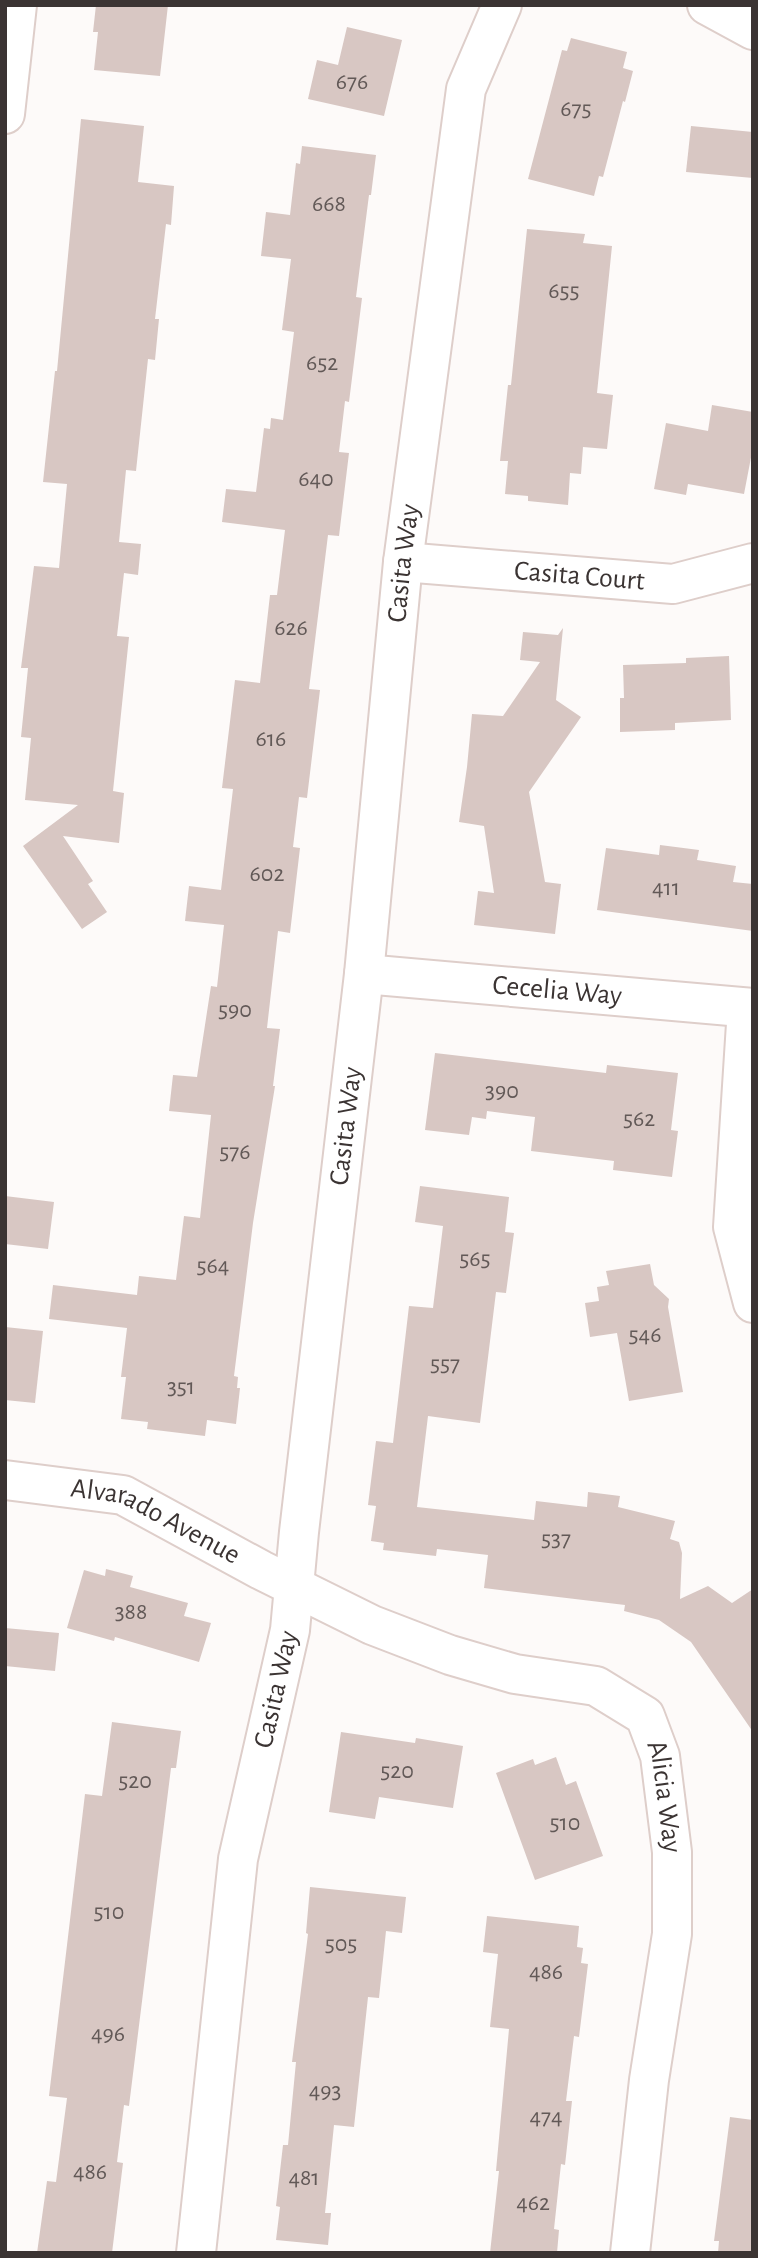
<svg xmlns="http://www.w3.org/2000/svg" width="758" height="2258" viewBox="0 0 758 2258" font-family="'Alegreya Sans',sans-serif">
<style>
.building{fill:#d8c7c3}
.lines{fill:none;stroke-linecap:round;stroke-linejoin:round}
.minor-casing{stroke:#dececa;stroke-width:42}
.minor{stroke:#fff;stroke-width:38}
.labels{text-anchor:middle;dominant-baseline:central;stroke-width:5;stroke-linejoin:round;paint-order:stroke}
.number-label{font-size:24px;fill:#625957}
.street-label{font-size:28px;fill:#3b3433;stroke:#fdfaf9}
</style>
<rect width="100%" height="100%" fill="#fdfaf9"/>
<g class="building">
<path d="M96 5H168L160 76 94 70 98 32H93Z"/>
<path d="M347 27 402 40 384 116 308 99 317 60 338 65Z"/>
<path d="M571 38 627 52 623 68 633 71 625 102 623 101 603 177 599 176 594 196 528 179 562 50 567 51Z"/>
<path d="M81 119 144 126 138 182 174 186 171 225 166 224 155 319H159L155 360 148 359 136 471 126 470 119 542 141 544 138 575 124 573 117 636 129 637 113 791 124 793 119 843 63 836 93 881 88 884 107 912 82 929 23 846 78 805 25 800 31 738 21 737 28 668H21L34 566 59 568 67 484 43 482 55 371H57Z"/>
<path d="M691 126 753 132V178L686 172Z"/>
<path d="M302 146 376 155 371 195H369L356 297 362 298 349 402 345 401 339 452 349 453 339 536 328 535 309 689 320 690 307 798 299 797 293 847 300 848 290 933 278 931 267 1028 280 1029 273 1086H275L253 1223 234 1376 238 1377 237 1388H240L236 1424 207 1420 205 1436 147 1429 148 1422 121 1419 126 1377H121L127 1328 49 1319 53 1285 137 1295 139 1276 176 1280 184 1216 200 1218 211 1115 169 1111 173 1075 197 1077 211 986 217 987 224 925 185 921 189 886 221 890 233 789 222 788 235 680 260 683 270 595H277L285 530 222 522 226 489 256 492 264 428 270 429 271 418 283 420 294 332 282 330 291 259 261 256 266 212 290 215 296 163 300 164Z"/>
<path d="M527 229 585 234 583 243 612 246 597 393 613 395 607 449 583 447 581 474 570 473 568 505 528 501V496L505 494 508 461H500L508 385H511Z"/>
<path d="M712 405 753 412V447L744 494 688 484 686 495 654 489 666 423 708 431Z"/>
<path d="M563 628 556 700 581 717 529 792 545 882 561 884 555 934 474 925 478 891 494 893 484 826 459 822 467 767 472 714 503 716 540 662 520 660 523 632 558 635Z"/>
<path d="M729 656 731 720 675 723V730L620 732V698H624L623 665 686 663V658Z"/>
<path d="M660 845 699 850 697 860 736 866 733 882 753 884V931L597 910 606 848 659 855Z"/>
<path d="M435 1053 606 1073 607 1065 678 1073 671 1130 678 1131 672 1177 613 1170 614 1161 531 1151 535 1117 487 1111 486 1119 472 1117 469 1135 425 1130Z"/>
<path d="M420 1186 509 1197 505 1232 514 1233 506 1293 496 1292 480 1423 428 1416 417 1507 534 1520 536 1501 587 1507 588 1492 620 1496 618 1507 675 1521 670 1539 679 1542 682 1553 680 1599 708 1586 732 1603 753 1589V1732L691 1642 659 1620 624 1611 625 1605 484 1588 488 1555 437 1549 436 1556 383 1550 384 1543 371 1541 376 1506 368 1505 376 1441 393 1443 409 1306 433 1308 443 1226 415 1222Z"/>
<path d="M5 1196 54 1202 48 1249 5 1244Z"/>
<path d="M650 1264 654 1285 669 1299 668 1307 683 1392 629 1401 617 1333 590 1337 585 1303 599 1301 597 1287 609 1285 606 1271Z"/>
<path d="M5 1327 43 1331 35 1403 5 1400Z"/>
<path d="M106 1569 133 1576 130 1587 188 1603 184 1616 211 1623 199 1662 115 1637 114 1641 67 1628 84 1570 105 1576Z"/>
<path d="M5 1628 59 1633 55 1671 5 1666Z"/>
<path d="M112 1722 181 1731 176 1768H171L129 2106 124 2105 117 2162 123 2163 112 2253H37L47 2181 56 2182 67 2098 49 2096 85 1794 102 1796Z"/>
<path d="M341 1732 415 1743 416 1738 463 1746 453 1808 379 1797 375 1819 329 1812Z"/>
<path d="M556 1757 566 1785 576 1781 603 1856 535 1880 496 1773 533 1759 535 1765Z"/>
<path d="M310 1887 406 1897 402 1933 386 1931 379 1998 368 1997 354 2127 334 2125 325 2213H331L328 2245 276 2240 280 2207 276 2206 283 2145H288L296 2062H292L308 1934 306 1933Z"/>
<path d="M487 1916 579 1926 577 1947 583 1948 581 1963 588 1964 579 2037 574 2036 566 2101H572L565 2165 561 2164 554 2229 559 2230 557 2253H490L499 2171H496L509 2029 490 2027 498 1954 483 1952Z"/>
<path d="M730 2117 753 2120V2253H718L719 2241H714Z"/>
</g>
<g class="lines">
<g class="minor-casing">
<g id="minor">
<path d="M707 5 753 30"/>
<path d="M5 114 17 5"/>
<path id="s1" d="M403 562 673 584 753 563"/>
<path id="s2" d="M364 974 753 1008"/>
<path d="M747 1008 733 1227 753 1303"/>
<path id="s3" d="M5 1480 123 1495 261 1570 372 1625 450 1655 515 1674 596 1686 645 1716 660 1756 672 1852V1934L649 2080 630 2253"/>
<path id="s4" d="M196 2253 238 1859 290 1630 299 1532 364 974 403 562 466 89 502 5"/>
</g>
</g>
<use href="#minor" class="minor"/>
</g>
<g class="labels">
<g class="number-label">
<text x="352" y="82">676</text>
<text x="576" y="109">675</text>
<text x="329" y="204">668</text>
<text x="564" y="291">655</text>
<text x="322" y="363">652</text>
<text x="316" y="479">640</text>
<text x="291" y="628">626</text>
<text x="271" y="739">616</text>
<text x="267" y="874">602</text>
<text x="666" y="888">411</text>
<text x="235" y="1010">590</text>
<text x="502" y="1091">390</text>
<text x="639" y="1119">562</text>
<text x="235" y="1152">576</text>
<text x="475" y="1259">565</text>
<text x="213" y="1266">564</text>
<text x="645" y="1335">546</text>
<text x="445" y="1364">557</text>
<text x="181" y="1387">351</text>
<text x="556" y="1539">537</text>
<text x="131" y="1612">388</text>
<text x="397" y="1771">520</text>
<text x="135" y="1781">520</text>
<text x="565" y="1823">510</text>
<text x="109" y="1912">510</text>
<text x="341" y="1944">505</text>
<text x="546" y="1972">486</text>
<text x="108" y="2034">496</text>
<text x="325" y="2091">493</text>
<text x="546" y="2117">474</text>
<text x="90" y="2172">486</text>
<text x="304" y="2178">481</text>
<text x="533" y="2203">462</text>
</g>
<g class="street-label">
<text stroke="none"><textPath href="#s4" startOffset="1704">Casita Way</textPath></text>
<text stroke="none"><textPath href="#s1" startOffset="177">Casita Court</textPath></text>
<text stroke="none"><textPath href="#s2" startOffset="194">Cecelia Way</textPath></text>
<text stroke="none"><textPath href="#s4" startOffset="1138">Casita Way</textPath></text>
<text stroke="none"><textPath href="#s3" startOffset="158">Alvarado Avenue</textPath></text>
<text stroke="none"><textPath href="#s4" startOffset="570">Casita Way</textPath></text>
<text stroke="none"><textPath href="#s3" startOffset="774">Alicia Way</textPath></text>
</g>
</g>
<rect width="758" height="2258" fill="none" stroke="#3b3433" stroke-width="14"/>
</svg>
